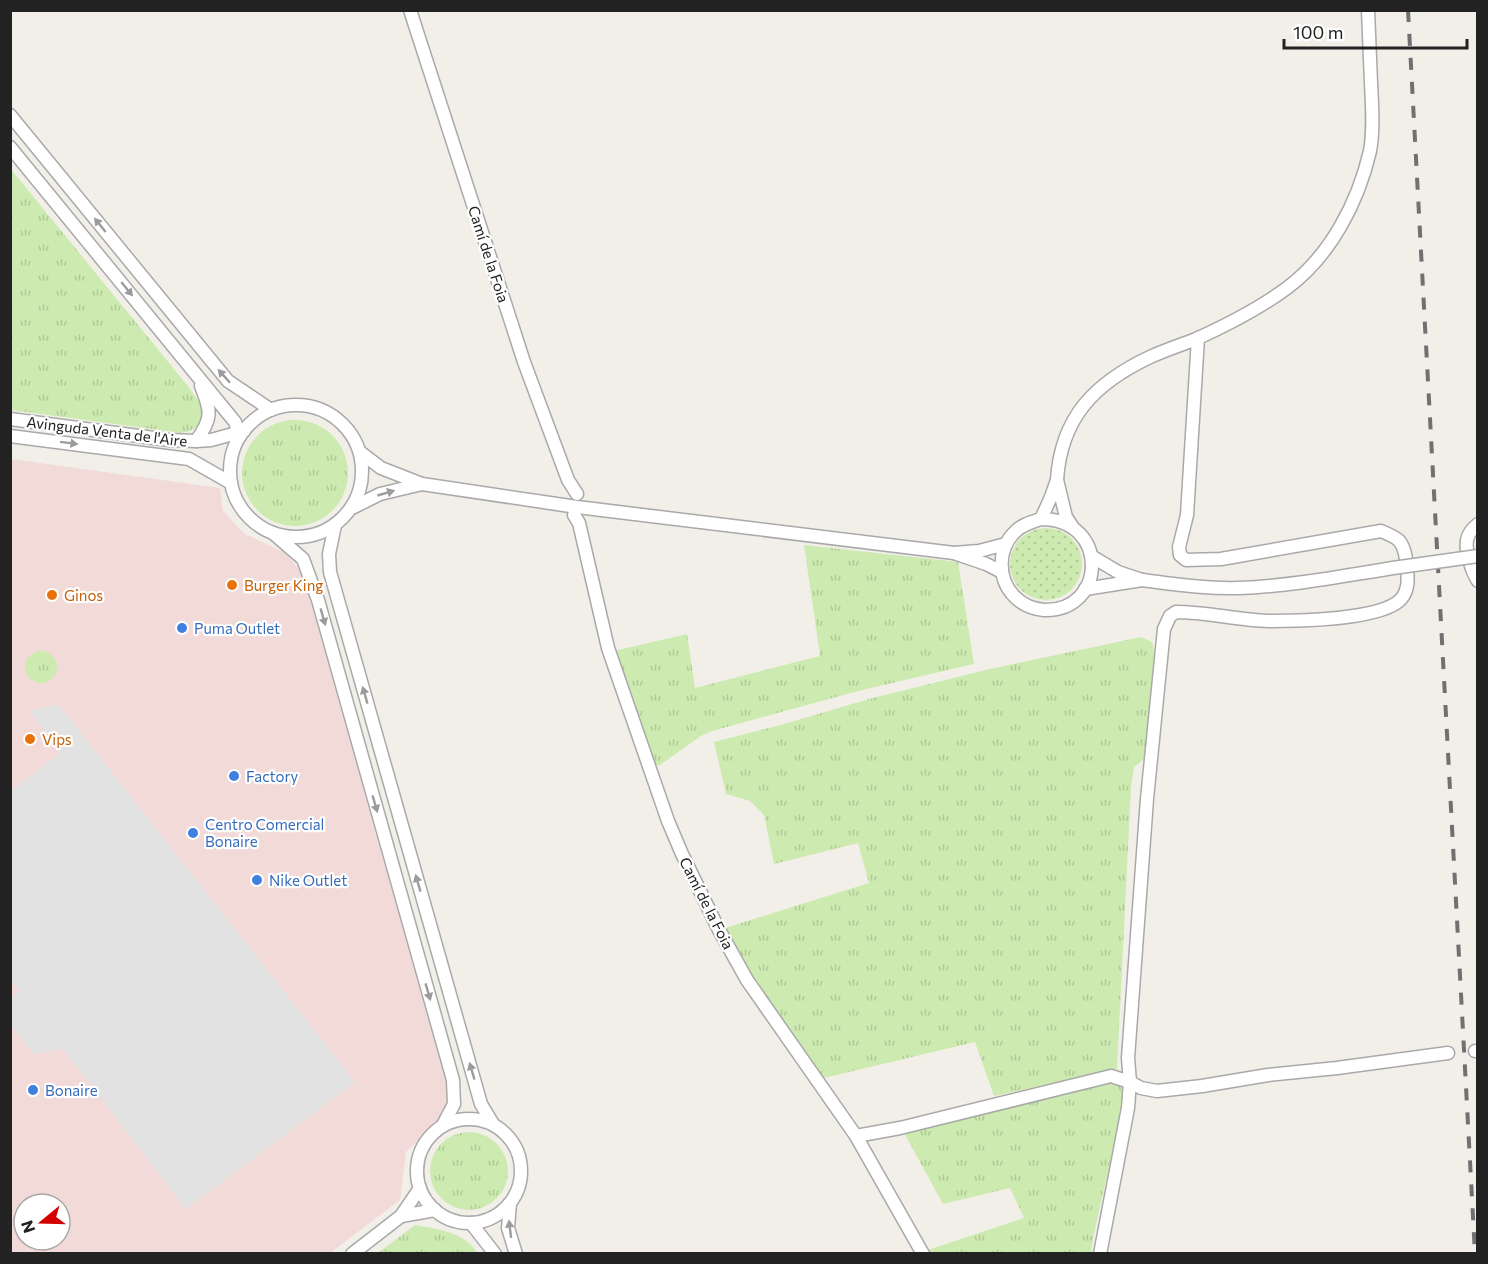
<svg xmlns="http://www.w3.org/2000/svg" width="1488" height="1264" viewBox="0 0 1488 1264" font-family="Commissioner,sans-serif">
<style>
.commercial{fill:#f2dad9;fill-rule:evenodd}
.grass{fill:url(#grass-tufts)}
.garden{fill:url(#garden-dots)}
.parking{fill:#e2e2e2}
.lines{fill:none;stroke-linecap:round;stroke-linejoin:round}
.street-casing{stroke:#a9a9a9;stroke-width:15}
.street{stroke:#fff;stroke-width:12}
.rail{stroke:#707070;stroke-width:4;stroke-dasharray:12 12;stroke-linecap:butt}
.street-bridge-casing{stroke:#a9a9a9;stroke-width:15;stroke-linecap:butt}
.street-bridge{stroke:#fff;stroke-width:12}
.oneway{fill:#9c9c9c}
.food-dot{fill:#e8710a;stroke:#fff;stroke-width:2}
.shop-dot{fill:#3f7fe0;stroke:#fff;stroke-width:2}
.labels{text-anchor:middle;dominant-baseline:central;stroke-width:4.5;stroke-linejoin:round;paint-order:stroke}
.street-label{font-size:15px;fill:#222;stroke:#fff}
.food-label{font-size:15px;fill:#c56008;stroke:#fff;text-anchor:start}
.shop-label{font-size:15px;fill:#366cbe;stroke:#fff;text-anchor:start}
</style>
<defs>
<pattern id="grass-tufts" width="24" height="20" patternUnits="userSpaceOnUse" patternTransform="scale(1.5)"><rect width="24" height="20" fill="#cdebb0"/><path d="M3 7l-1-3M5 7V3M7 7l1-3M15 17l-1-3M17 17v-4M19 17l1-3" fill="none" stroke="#b0c997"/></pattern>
<pattern id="garden-dots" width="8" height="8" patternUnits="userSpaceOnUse" patternTransform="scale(1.5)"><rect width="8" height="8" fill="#cdebb0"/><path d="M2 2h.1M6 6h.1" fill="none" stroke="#b0c997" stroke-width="1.8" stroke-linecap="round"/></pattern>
</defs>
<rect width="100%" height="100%" fill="#f2efe9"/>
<path class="commercial" d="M11 459 220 488 223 511 245 534 284 552 302 572 449 1094 441 1118 406 1152 400 1200 330 1253 11 1254ZM24 1204H60V1240H24Z"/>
<g class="grass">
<path d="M10 168 187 385 203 407C201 425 200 429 181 433L11 410Z"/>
<circle cx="295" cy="473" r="53"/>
<path d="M804 545 958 562 974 664 862 690 712 731 701 736 660 765 655 766 653 761 614 651 687 634 695 688 820 656Z"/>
<path d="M1141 637 1152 642 1154 650 1153 682 1144 759 1134 767 1131 787 1117 1069 994 1096 975 1042 820 1079 742 963 725 928 869 883 858 843 774 864 764 815 750 801 726 794 714 742 784 724 869 699 990 669Z"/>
<circle cx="41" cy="667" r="16"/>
<path d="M1114 1082 1121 1085 1124 1099 1093 1238 1091 1253H930L928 1250 1024 1218 1010 1188 943 1204 903 1131Z"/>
<circle cx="469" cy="1171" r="39"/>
<path d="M415 1225C436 1229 466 1232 477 1253H378Z"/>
</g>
<circle class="garden" cx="1046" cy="564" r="36"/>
<path class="parking" d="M58 704 355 1082 186 1209 63 1049 33 1054 11 1025V999L20 991 10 980 11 791 60 753 29 711Z"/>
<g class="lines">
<g class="street-casing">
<g id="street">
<path d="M410 10 524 362 568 480 577 494"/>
<path d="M10 115 228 381 271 410"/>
<path d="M10 147 235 422 240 436"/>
<circle cx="296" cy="471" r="66"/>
<path d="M10 419 169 440 196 441 211 440 244 431"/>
<path d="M10 436 189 459 231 483"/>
<path d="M196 441C213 418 211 411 201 386"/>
<path d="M360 452 381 468 422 484 577 507 954 553"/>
<path d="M1057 480C1061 417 1095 383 1150 357 1165 350 1181 345 1196 339 1227 325 1260 308 1287 288 1330 256 1358 203 1370 151 1374 129 1372 105 1371 83 1370 59 1369 35 1368 10"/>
<path d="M352 508 380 494 422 484"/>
<path d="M574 515 579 523 608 648 668 821 682 854 718 928 747 980 856 1136 923 1254"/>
<path d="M1041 519C1110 519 1107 612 1044 610 1033 609 1022 604 1015 597 997 579 997 548 1016 531 1023 524 1032 522 1041 519L1051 497 1057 480 1066 517 1072 526"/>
<path d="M1478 524C1473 528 1468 534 1467 540 1465 551 1472 572 1478 581"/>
<path d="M335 525 329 554 330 572 481 1104 493 1124"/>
<path d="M273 533 303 559 318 600 453 1080 454 1104 443 1125"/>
<path d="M1002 572 986 564 954 553 979 551 1006 544"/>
<path d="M1142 580C1174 584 1206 589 1239 588 1293 586 1347 575 1400 567"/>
<path d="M1085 589 1142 580 1118 572 1091 556"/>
<path d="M1475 1051H1478"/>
<circle cx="469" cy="1171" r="52"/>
<path d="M856 1136 900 1128 1111 1076 1130 1082 1141 1088 1157 1091 1202 1086 1268 1075 1337 1068 1448 1053"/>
<path d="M510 1203 508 1228 516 1254"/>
<path d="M401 1216 435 1210"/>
<path d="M471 1223 495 1254"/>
<path d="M352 1254 401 1216 420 1188"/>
<path d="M1100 1254 1128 1108 1130 1082 1128 1058 1147 799 1164 629 1170 616 1176 612C1207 612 1237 620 1268 621 1297 621 1382 620 1401 599 1411 588 1407 572 1406 559 1403 540 1398 538 1381 531L1221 559 1186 560 1180 555 1179 547 1187 515 1198 338"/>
</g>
</g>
<use href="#street" class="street"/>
<path class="rail" d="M1408 10 1475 1254"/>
<g class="street-bridge-casing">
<path id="street-bridge" d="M1400 567 1478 556"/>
</g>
<use href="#street-bridge" class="street-bridge"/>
</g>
<defs><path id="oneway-solid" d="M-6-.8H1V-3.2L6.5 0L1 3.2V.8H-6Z" transform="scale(1.5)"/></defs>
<g class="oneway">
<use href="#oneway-solid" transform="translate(100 225) rotate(-129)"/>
<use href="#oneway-solid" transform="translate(127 289) rotate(51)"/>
<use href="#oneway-solid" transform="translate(224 376) rotate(-132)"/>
<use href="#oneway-solid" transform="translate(69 443) rotate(7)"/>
<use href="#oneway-solid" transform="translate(386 493) rotate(-16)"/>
<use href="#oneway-solid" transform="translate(323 617) rotate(74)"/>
<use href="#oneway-solid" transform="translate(365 695) rotate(-106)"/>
<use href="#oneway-solid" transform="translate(375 804) rotate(74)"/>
<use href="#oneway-solid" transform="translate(418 883) rotate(-106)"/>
<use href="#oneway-solid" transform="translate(428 992) rotate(74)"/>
<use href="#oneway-solid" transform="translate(472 1071) rotate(-106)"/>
<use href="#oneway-solid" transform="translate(510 1229) rotate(-97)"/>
</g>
<g class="food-dot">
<circle cx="232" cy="585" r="6"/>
<circle cx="52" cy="595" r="6"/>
<circle cx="30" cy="739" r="6"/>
</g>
<g class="shop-dot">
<circle cx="182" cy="628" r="6"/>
<circle cx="234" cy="776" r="6"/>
<circle cx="193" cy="833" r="6"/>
<circle cx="257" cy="880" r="6"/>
<circle cx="33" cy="1090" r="6"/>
</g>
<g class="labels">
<g class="street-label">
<text transform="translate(489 254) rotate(72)">Camí de la Foia</text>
<text transform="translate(107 431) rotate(7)">Avinguda Venta de l'Aire</text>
<text transform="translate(707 903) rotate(63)">Camí de la Foia</text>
</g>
<g class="food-label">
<text x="244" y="585">Burger King</text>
<text x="64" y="595">Ginos</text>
<text x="42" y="739">Vips</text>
</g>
<g class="shop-label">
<text x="194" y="628">Puma Outlet</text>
<text x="246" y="776">Factory</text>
<text x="205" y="824">Centro Comercial<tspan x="205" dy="17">Bonaire</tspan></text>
<text x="269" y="880">Nike Outlet</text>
<text x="45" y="1090">Bonaire</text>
</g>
</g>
<rect width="1488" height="1264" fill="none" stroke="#222222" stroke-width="24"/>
<g transform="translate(42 1222) rotate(251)"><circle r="28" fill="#ffffff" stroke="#a7a7a7" stroke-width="1.5"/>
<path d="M0-4.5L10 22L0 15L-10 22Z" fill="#d40000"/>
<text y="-9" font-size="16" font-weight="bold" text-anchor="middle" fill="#222222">N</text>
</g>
<path d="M1284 39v9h183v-9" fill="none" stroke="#222222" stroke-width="3"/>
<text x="1293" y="39" font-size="18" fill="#222222" stroke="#ffffff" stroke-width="4.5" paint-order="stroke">100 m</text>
</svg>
